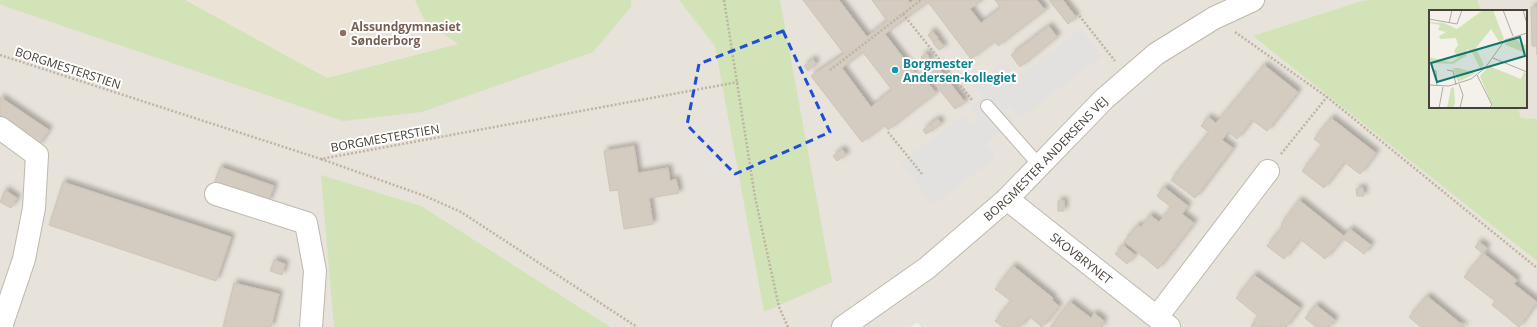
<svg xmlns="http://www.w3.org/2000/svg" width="1537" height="327" viewBox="0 0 1537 327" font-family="'Open Sans',sans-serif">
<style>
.residential{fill:#e7e2da;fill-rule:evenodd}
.education{fill:#ebe4d6}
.green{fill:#d2e3b8}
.parking{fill:#e3e1df}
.building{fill:#d4ccc1;stroke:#cec4b5;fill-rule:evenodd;filter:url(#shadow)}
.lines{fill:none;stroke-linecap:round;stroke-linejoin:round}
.service-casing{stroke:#beb8ae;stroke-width:14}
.minor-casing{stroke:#beb8ae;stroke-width:24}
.tertiary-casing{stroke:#beb8ae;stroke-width:24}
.path{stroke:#bfb3a1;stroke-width:2.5;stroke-dasharray:2 2;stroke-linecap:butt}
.service{stroke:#fff;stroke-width:12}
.minor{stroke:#fff;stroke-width:22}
.tertiary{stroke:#fff;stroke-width:22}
.marked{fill:none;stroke:#1d4ed8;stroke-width:3;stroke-dasharray:8 5;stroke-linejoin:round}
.education-dot{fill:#8d6e63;stroke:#fff;stroke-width:1.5}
.culture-dot{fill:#0f9aa8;stroke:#fff;stroke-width:1.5}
.labels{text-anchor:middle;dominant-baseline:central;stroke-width:4;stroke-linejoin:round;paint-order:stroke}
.education-label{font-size:12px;font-weight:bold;fill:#785e54;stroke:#fff;text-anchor:start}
.culture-label{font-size:12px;font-weight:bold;fill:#0d838f;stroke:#fff;text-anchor:start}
.street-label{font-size:12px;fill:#474139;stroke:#fff}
.inset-road{fill:none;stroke:#afaba4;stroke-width:1}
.view{fill:#0f766e;fill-opacity:0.15;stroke:#0f766e;stroke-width:2}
.inset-edge{fill:none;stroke:#474139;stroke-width:2}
</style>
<defs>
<filter id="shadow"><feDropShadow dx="3.5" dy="-3.5" stdDeviation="2" flood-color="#0004"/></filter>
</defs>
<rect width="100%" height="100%" fill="#f4f1eb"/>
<path class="residential" d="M0 0H1537V327H922L917 323 910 327H0ZM1430 11H1526V107H1430Z"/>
<path class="education" d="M185 0H415L425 21 459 44 327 78Z"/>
<g class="green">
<path d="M0 0H185L327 78 458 44 425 21 415 0H631V7L593 52 422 112 343 121 7 7 0 4Z"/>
<path d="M679 0H780L832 282 764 312 715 46Z"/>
<path d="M1372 0H1477L1481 11H1430V107H1517L1521 118 1537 119V261L1253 36 1362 1Z"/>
<path d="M321 175 421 206 610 327H334Z"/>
</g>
<path class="parking" d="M1081 29 1102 56 1020 118 1011 106 1005 110 1014 122 986 144 996 157 933 205 900 163 963 115 972 127 980 121 970 107 983 97 974 85 1004 62 1016 78Z"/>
<g class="building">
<path d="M803 0H839L867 37 887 21 872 0H908L910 3 914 0H982L970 9 981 23 1001 8 995 0H1037L1045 10 998 46 995 41 971 59 928 2 885 34 915 73 911 76 914 81 922 75 936 93 888 130 885 125 862 142 811 76 844 54ZM863 52 892 90 871 107 842 68Z"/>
<path d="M1049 0H1063L1076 17 1068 24Z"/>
<path d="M1531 7H1537V55V46H1532Z"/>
<path d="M1049 26 1057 37 1020 67 1011 55Z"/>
<path d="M932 31 938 38 933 42 928 35Z"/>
<path d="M938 39 944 47 939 50 933 43Z"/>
<path d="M926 53 931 60 926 64 921 57Z"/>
<path d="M813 59 816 64 808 71 804 66Z"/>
<path d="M936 65 965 102 955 109 926 73Z"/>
<path d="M1264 65 1298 92 1267 131 1252 120 1237 139 1228 132 1222 140 1233 148 1195 198 1171 180 1209 132 1201 126 1208 117 1216 123Z"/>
<path d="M0 97 49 130 38 146 0 120Z"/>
<path d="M1331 118 1376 153 1360 174 1344 162 1324 188 1302 171 1322 145 1314 139Z"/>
<path d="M938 119 941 124 934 129 931 123Z"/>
<path d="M930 124 934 129 926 134 923 130Z"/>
<path d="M634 146 638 173 668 168 670 181 676 179 679 193 649 198 653 224 624 229 618 190 610 191 604 151Z"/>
<path d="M842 149 846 155 837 161 833 156Z"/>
<path d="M220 167 274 186 268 202 214 184Z"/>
<path d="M63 182 231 237 216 281 49 225Z"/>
<path d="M1164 187 1188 206 1182 214 1194 223 1158 269 1124 241 1138 225 1141 227 1150 215 1159 222 1171 207 1157 196Z"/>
<path d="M1363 188 1364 196H1357L1356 189Z"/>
<path d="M5 190 17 198 11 208 0 202Z"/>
<path d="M1299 200 1344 236 1350 229 1371 245 1364 254 1343 238 1325 259 1300 239 1284 259 1267 246 1283 226 1281 224Z"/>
<rect x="1058" y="201" width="6" height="10"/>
<path d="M1479 242 1487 248 1483 253 1517 280 1514 284 1537 302 1519 327 1492 305 1495 301 1464 277 1483 254 1475 247Z"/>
<path d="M1123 245 1135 255 1127 264 1115 254Z"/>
<path d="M274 260 285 264 282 275 270 271Z"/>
<path d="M1013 266 1053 298 1052 300 1059 306 1042 327 1029 316 1020 327H1003L995 321 1011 301 995 289Z"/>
<path d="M1254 275 1300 308 1286 327 1251 326 1258 316 1236 298Z"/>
<path d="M234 283 279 294 271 327H223Z"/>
<path d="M1427 296 1465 327H1421L1409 317Z"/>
<path d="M1070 302 1091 318 1094 313 1104 321 1101 325 1103 327H1050Z"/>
<path d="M1316 305 1335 320 1329 327H1316L1305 318Z"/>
</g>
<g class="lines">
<g class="service-casing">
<path id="service" d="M987 106 1040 166"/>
</g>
<g class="minor-casing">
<g id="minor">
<path d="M0 128 37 155 34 208 24 259 1 327"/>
<path d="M216 194 306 223 315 271 311 327"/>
<path id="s1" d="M1007 199 1169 327"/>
<path d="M1157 317 1268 171"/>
</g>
</g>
<g class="tertiary-casing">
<g id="tertiary">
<path id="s2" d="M843 327 927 268 1007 199 1104 99 1156 54 1214 18 1253 0"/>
</g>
</g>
<g class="path">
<path d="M724 0 755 197 779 307 788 327"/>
<path d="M1067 0 1115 61"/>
<path d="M903 14 972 100"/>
<path d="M1235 32 1327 97 1537 268"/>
<path d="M0 55 321 159 738 82"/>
<path d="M830 70 921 0"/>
<path d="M888 132 922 174"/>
<path d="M1281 154 1327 97"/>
<path d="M321 159 425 196 461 212 637 327"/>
</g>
<use href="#service" class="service"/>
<use href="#minor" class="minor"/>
<use href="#tertiary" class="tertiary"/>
</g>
<path class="marked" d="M783 31 830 132 735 174 687 125 699 64Z"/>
<circle class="education-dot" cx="343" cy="33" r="4"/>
<circle class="culture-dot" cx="895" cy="70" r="4"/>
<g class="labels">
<g class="education-label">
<text x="351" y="26">Alssundgymnasiet<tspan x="351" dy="14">Sønderborg</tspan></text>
</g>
<g class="culture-label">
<text x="903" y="63">Borgmester<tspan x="903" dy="14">Andersen-kollegiet</tspan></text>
</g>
<g class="street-label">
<text transform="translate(68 68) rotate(18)">BORGMESTERSTIEN</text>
<text transform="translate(385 138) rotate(-10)">BORGMESTERSTIEN</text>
<text stroke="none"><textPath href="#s2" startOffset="264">BORGMESTER ANDERSENS VEJ</textPath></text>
<text stroke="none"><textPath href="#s1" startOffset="95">SKOVBRYNET</textPath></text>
</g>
</g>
<g transform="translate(1429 10)">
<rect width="98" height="98" fill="#f4f1eb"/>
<path d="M54 0H64L75 29 71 33 62 19 47 38 55 55 51 58 44 44 38 39 37 46 24 54 0 53V47L22 52 29 48 25 41 29 35 27 28 11 29 10 26 17 22 9 20 11 15 0 13V12L15 13 28 19ZM87 28 92 34 98 35V44L75 34ZM60 56 92 69 95 62 98 63V98H64L51 66ZM24 58H30L47 63 29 72ZM25 77 26 93 24 98H18L22 78Z" fill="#d2e3b8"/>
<path class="inset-road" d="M74 0 84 26M94 0 98 14M0 9 28 14 33 0M20 13 23 0M64 48 98 62M3 60 7 61 8 76M18 60 24 61 27 75M48 65 63 95 60 98M30 74 34 85 31 98M0 75 20 76 42 69 56 58 76 30 98 23M10 98 14 77"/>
<path class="view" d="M91 27 96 46 8 72 2 53Z"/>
<rect width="98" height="98" class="inset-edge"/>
</g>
</svg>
